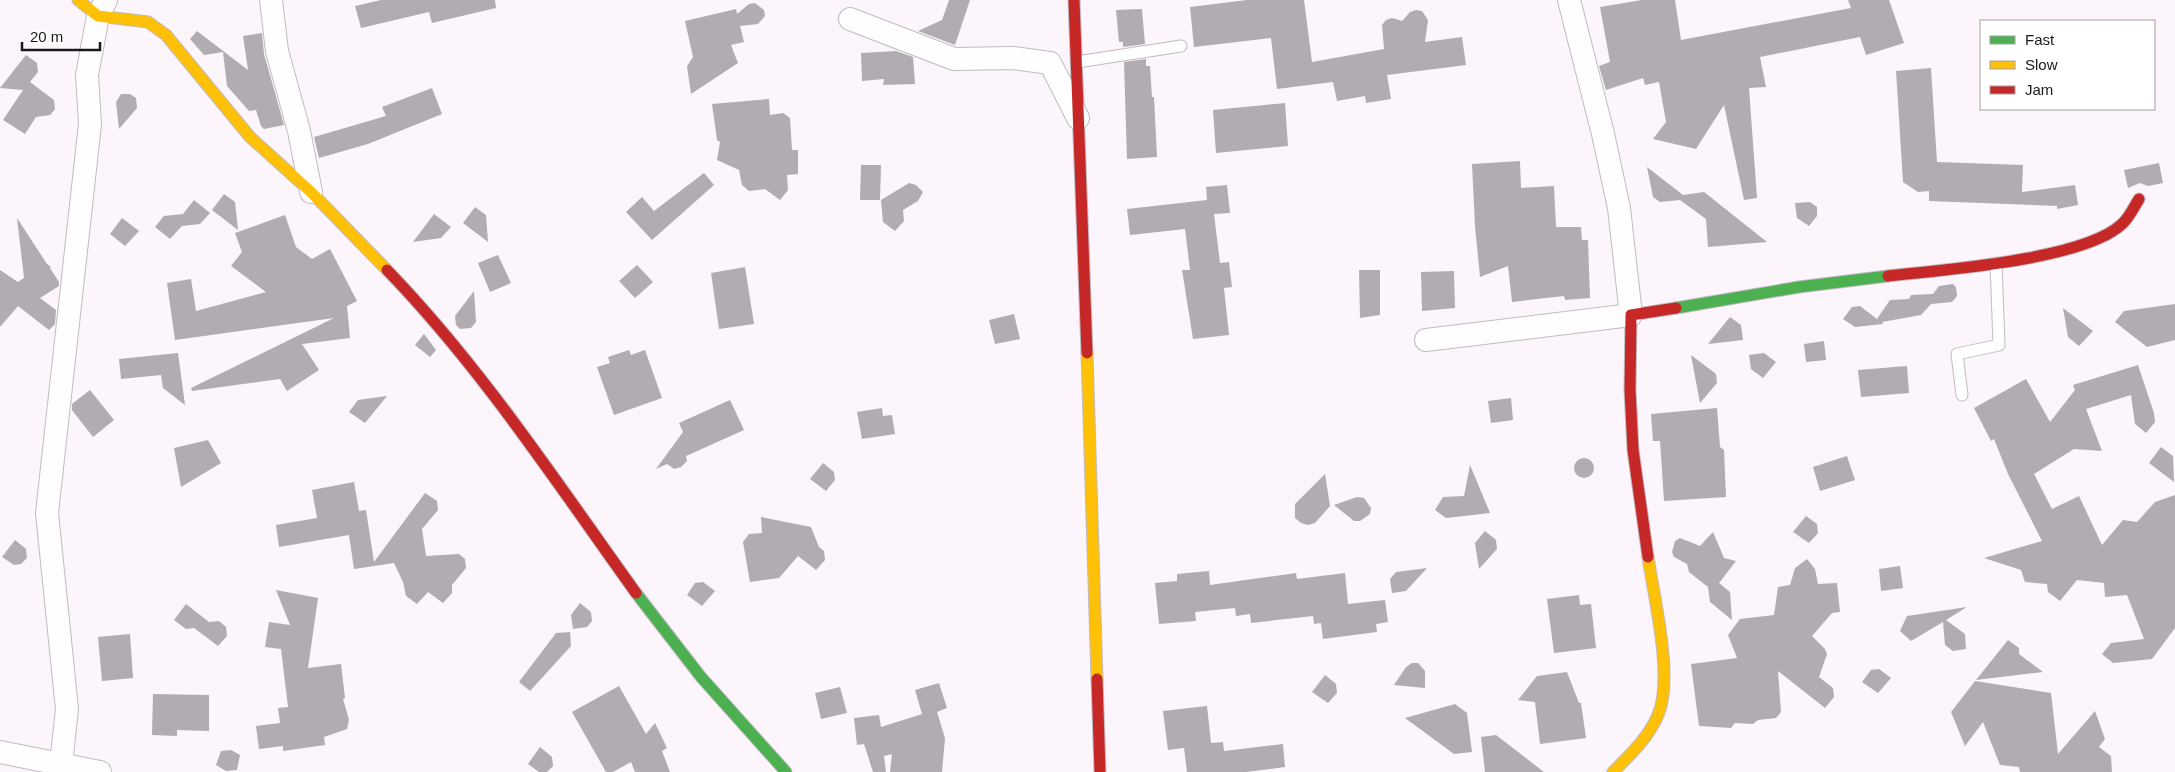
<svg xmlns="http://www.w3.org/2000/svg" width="2175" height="772" viewBox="0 0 2175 772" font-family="Arial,sans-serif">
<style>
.building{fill:#b1acb1}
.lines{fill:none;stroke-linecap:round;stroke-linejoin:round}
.lane-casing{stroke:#c0bbc0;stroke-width:13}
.street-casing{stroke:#c0bbc0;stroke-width:24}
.fast-casing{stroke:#c0bbc0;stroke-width:13}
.slow-casing{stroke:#c0bbc0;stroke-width:13}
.jam-casing{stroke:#c0bbc0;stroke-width:13}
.lane{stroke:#fffefe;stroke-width:11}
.street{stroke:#fffefe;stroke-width:22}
.fast{stroke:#4caf50;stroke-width:11}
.slow{stroke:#ffc107;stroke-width:11}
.jam{stroke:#c62828;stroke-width:11}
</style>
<rect width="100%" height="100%" fill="#fcf5fb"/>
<g class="building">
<path d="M381 0H495L496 8 432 23 429 12 361 28 355 6Z"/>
<path d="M949 0H970L955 45 918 31 942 20Z"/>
<path d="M1247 0H1304L1312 62 1384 49 1382 25 1386 20 1392 18 1402 21 1410 12 1416 10 1422 11 1428 20 1425 42 1462 37 1466 65 1387 75 1391 99 1366 103 1365 96 1337 101 1333 82 1277 89 1271 38 1194 47 1190 7Z"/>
<path d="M1642 0H1675L1681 40 1851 8 1848 0H1889L1904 43 1866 55 1860 37 1760 57 1766 87 1749 88 1757 198 1744 200 1724 105 1696 149 1653 139 1666 122 1659 82 1645 85 1643 78 1606 90 1599 66 1610 62 1600 7Z"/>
<path d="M755 3 764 10 765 16 758 24 740 26 744 42 731 45 738 63 691 94 687 66 693 57 685 21 736 9 737 14 749 4Z"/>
<path d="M1142 9 1145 44 1123 47V42H1119L1116 10Z"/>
<path d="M197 31 248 70 243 36 262 33 264 54 284 125 264 129 261 126 256 110 249 111 227 86 223 52 204 55 190 39Z"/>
<path d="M896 51 913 57 915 84 883 85 884 79 862 81 861 53Z"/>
<path d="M26 55 37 63 38 72 30 82 54 100 55 109 50 115 36 117 25 134 3 120 23 90 0 88Z"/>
<path d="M1146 59V66H1150L1152 97H1154L1157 157 1127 159 1124 62Z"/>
<path d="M1931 68 1937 162 2023 165 2022 192 2075 185 2078 205 2057 209V206L1929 201V191L1918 192 1903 182 1896 71Z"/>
<path d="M432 88 442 114 368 144 319 158 314 137 386 116 382 107Z"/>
<path d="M121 94H130L136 98 137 108 119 129 116 102Z"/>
<path d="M769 99 770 115 783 113 790 118 792 150H798V174L787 175 788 190 780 200 765 189 749 191 742 185 739 170 717 160 720 142 717 140 712 104Z"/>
<path d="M1285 103 1288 146 1216 153 1213 110Z"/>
<path d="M1520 161 1521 188 1554 186 1556 227H1581L1582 240H1588L1590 298 1565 300 1564 296 1512 302 1508 266 1480 277 1475 227 1472 164Z"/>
<path d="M2159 163 2163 183 2148 186 2140 183 2128 188 2124 170Z"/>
<path d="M861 165H881L880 200H860Z"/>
<path d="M1647 167 1683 195 1704 192 1767 242 1708 247 1706 219 1680 200 1660 202 1653 197Z"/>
<path d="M704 173 714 185 652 240 626 212 642 197 654 211Z"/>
<path d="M909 183 916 185 923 192 918 201 903 210 904 221 895 231 883 222 881 200Z"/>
<path d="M1227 185 1230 213 1214 214 1220 263 1229 262 1232 287 1224 288 1229 335 1193 339 1182 270H1190L1185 229 1130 235 1127 209 1207 200 1206 187Z"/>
<path d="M224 194 235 202 238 230 212 210Z"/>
<path d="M194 200 210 213 200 224 182 226 170 239 155 227 164 216 183 214Z"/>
<path d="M1810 202 1817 207V216L1809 226 1797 218 1795 203Z"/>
<path d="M475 207 486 215 488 242 463 223Z"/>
<path d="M434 214 451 227 441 238 413 242Z"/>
<path d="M285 215 296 247 312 259 330 249 357 301 347 306 350 338 302 344 319 370 287 391 280 379 192 391 191 388 334 318 175 340 167 283 191 279 196 311 266 292 231 266 242 252 235 233Z"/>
<path d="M17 218 47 264 51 267 50 268 59 282V286L40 298 56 310 55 324 49 330 18 306 0 327V270L18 282 24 278Z"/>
<path d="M122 218 139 231 125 246 110 234Z"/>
<path d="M498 255 511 283 490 292 478 263Z"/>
<path d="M637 265 653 282 635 298 619 281Z"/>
<path d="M745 267 754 324 719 329 711 273Z"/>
<path d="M1359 270H1380V315L1360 318Z"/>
<path d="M1454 271 1455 308 1422 311 1421 272Z"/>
<path d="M1953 284 1956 287 1957 296 1952 302 1931 304 1921 315 1882 322 1883 324 1855 327 1843 319 1852 307 1860 306 1877 319 1890 300 1909 299 1911 295 1933 294 1939 286Z"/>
<path d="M474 291 476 322 471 328 460 329 456 325 455 316Z"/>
<path d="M2175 304V340L2147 347 2115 322 2124 311Z"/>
<path d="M2063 308 2093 331 2079 346 2068 337Z"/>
<path d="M1014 314 1020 339 995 344 989 320Z"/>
<path d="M1730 317 1741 325 1743 340 1708 344Z"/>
<path d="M424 334 436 350 430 357 415 345Z"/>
<path d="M1824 341 1826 360 1806 362 1804 344Z"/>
<path d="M629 350 631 355 645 350 662 398 614 415 597 367 610 363 608 357Z"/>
<path d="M178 353 185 405 163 388 161 375 121 379 119 359Z"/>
<path d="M1764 353 1776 362 1763 378 1751 369 1749 355Z"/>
<path d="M1691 355 1716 374 1717 383 1700 403Z"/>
<path d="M2138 365 2154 413 2155 422 2146 433 2135 424 2131 395 2086 409 2102 451 2074 449 2034 474 2052 509 2079 496 2102 545 2123 520 2137 522 2155 502 2175 495V628L2152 659 2113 663 2102 654 2111 643 2144 639 2127 595 2105 597 2104 583 2077 580 2060 601 2048 592 2047 584 2025 582 2021 570 1984 558 2042 541 2008 474 1994 439 1991 441 1974 408 2026 379 2050 422 2075 390 2073 385Z"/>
<path d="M1907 366 1909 393 1861 397 1858 370Z"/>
<path d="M90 390 114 420 93 437 72 410V404Z"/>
<path d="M387 396 365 423 349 412 358 400Z"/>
<path d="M1511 398 1513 420 1491 423 1488 401Z"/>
<path d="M730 400 744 430 686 456 687 461 681 467 674 469 667 464 656 469 683 432 679 423Z"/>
<path d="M882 408 883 416 892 415 895 434 862 439 857 412Z"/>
<path d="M1717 408 1720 447 1724 450 1726 497 1664 501 1660 441H1653L1651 414Z"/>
<path d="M208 440 221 463 181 487 174 448Z"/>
<path d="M2161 447 2173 456 2174 482 2149 463Z"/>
<path d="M1847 456 1855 480 1820 491 1813 467Z"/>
<circle cx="1584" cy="468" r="10"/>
<path d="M823 463 834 472 835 480 826 491 810 479Z"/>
<path d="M1470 465 1490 513 1446 518 1435 510 1443 497 1464 496Z"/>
<path d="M1325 474 1330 506 1315 523 1308 525 1301 523 1295 518V504Z"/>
<path d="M354 482 359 511 366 510 374 562 425 493 437 501 438 510 422 529 426 556 459 554 465 559 466 568 452 585V593L443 603 428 592 417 604 406 596 403 582 394 563 354 569 349 535 279 547 276 525 317 518 312 490Z"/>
<path d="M1357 497 1364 498 1371 508 1370 514 1360 521H1354L1334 505Z"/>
<path d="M1806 516 1817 524 1818 533 1809 543 1793 532Z"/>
<path d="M761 517 811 527 819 547 824 551 825 560 816 570 798 556 779 578 750 582 743 542 749 534 762 533Z"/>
<path d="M1485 531 1496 540 1497 549 1479 569 1475 543Z"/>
<path d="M1713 532 1724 558 1736 561 1719 583 1730 592 1732 620 1710 602 1708 587 1689 572 1687 564 1674 557 1672 552 1675 541 1680 538 1700 546Z"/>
<path d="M15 540 26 549 27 558 21 564 14 565 2 557Z"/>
<path d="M1807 559 1815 569 1818 584 1837 583 1840 612 1832 613 1812 636 1825 649 1827 654 1819 677 1833 688 1834 697 1825 708 1778 671 1781 712 1776 718 1758 720 1753 724 1735 723 1731 728 1699 726 1691 664 1737 658 1728 635 1740 619 1774 615 1778 587 1790 585 1795 568Z"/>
<path d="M1900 566 1903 588 1881 591 1879 569Z"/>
<path d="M1427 568 1406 591 1392 593 1390 579 1396 572Z"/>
<path d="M1209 571 1210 585 1296 573 1297 579 1345 573 1348 604 1385 600 1388 622 1376 624 1377 632 1323 639 1321 623 1314 624 1313 616 1251 623 1250 614 1236 616 1235 608 1195 612 1196 621 1159 624 1155 583 1177 581V574Z"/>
<path d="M703 582 715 591 702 606 687 595 695 583Z"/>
<path d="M276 590 318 598 308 668 341 664 345 698 343 699 349 720 347 729 324 737 325 745 283 751V746L259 749 256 726 280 723 278 708 288 707 281 649 265 647 269 622 290 625Z"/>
<path d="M1579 595 1580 605 1591 604 1596 648 1554 653 1547 599Z"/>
<path d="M580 603 591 612 592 621 587 627 573 629 571 615Z"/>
<path d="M186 604 209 622 219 621 226 627 227 636 218 646 194 628 186 629 174 620Z"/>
<path d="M1967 607 1946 620 1965 634 1966 649 1953 651 1945 645 1943 622 1911 641 1900 631 1907 616Z"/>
<path d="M570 632 571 646 530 691 519 682 556 633Z"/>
<path d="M130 634 133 678 102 681 98 637Z"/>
<path d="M2008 640 2019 648V654L2043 672 1976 680Z"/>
<path d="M1412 663H1418L1425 671V688L1394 685 1406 667Z"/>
<path d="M1879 669 1891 678 1878 693 1862 682 1871 670Z"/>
<path d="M1567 672 1579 703H1581L1586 738 1540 744 1535 702 1518 700 1537 676Z"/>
<path d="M1325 675 1336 684 1337 693 1328 703 1312 692Z"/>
<path d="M1975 681 2051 693 2058 754 2095 711 2105 739 2099 747 2111 756 2112 772H2020L2019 767 2000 765 1983 722 1965 746 1951 712Z"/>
<path d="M939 683 947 708 937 712 945 738 942 772H890L892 754 884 756 886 772H873L864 744 857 745 854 718 879 715 881 727 922 714 915 690Z"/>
<path d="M619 686 646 734 655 723 667 748 662 751 670 772H635L631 762 613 772H606L572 712Z"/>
<path d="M840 687 847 713 821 719 815 693Z"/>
<path d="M153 694 209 695V731L177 730V736L152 735Z"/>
<path d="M1455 704 1467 713 1472 752 1454 754 1405 718Z"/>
<path d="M1207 706 1211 743 1223 742 1224 751 1283 744 1285 767 1246 772H1187L1184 748 1168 750 1163 711Z"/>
<path d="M1496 735 1509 745 1544 772H1485L1481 737Z"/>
<path d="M540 747 552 757 553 766 547 772H539L528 764Z"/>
<path d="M231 750 240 755 237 770 226 771 216 765 221 751Z"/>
</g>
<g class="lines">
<g class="lane-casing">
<g id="lane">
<path d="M1077 62 1181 46"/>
<path d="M1962 395 1957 354 1999 345 1996 263"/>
</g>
</g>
<g class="street-casing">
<g id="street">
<path d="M271 0 277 51 299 131 311 192"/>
<path d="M850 19 954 59 1013 58 1050 63 1078 118"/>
<path d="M1426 340 1631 315 1619 208 1603 134 1569 0"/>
<path d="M0 752 100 772"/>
<path d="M61 764 67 709 47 513 90 124 87 75 98 16 106 0"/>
</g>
</g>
<g class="fast-casing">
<g id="fast">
<path d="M1676 308 1799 287 1888 276"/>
<path d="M636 593 701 677 786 772"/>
</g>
</g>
<g class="slow-casing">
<g id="slow">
<path d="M78 0 98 16 148 22 166 35 250 137 311 192 387 270"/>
<path d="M1087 353 1097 679"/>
<path d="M1613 772C1630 755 1649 737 1658 715 1674 678 1654 598 1648 557"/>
</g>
</g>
<g class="jam-casing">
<g id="jam">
<path d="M1074 0 1087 353"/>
<path d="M387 270C481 367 557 483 636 593"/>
<path d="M1888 276C1941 270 2084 260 2122 224 2129 218 2134 207 2139 199"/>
<path d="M1648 557 1633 450 1630 390 1631 315 1676 308"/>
<path d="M1097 679 1100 772"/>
</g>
</g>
<use href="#lane" class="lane"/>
<use href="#street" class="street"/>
<use href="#fast" class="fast"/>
<use href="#slow" class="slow"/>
<use href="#jam" class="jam"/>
</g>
<rect x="1980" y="20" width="175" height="90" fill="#ffffff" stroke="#a4a2a4"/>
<rect x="1990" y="36" width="25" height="8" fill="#4caf50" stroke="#a4a2a4"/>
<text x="2025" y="45" font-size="15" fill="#1c171c">Fast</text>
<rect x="1990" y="61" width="25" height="8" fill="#ffc107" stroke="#a4a2a4"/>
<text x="2025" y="70" font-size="15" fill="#1c171c">Slow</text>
<rect x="1990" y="86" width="25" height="8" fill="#c62828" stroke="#a4a2a4"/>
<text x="2025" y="95" font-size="15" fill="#1c171c">Jam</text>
<path d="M22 42v8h78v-8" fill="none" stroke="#1c171c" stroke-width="2.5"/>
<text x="30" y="42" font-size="15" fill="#1c171c" stroke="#ffffff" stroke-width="4" paint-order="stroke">20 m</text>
</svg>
